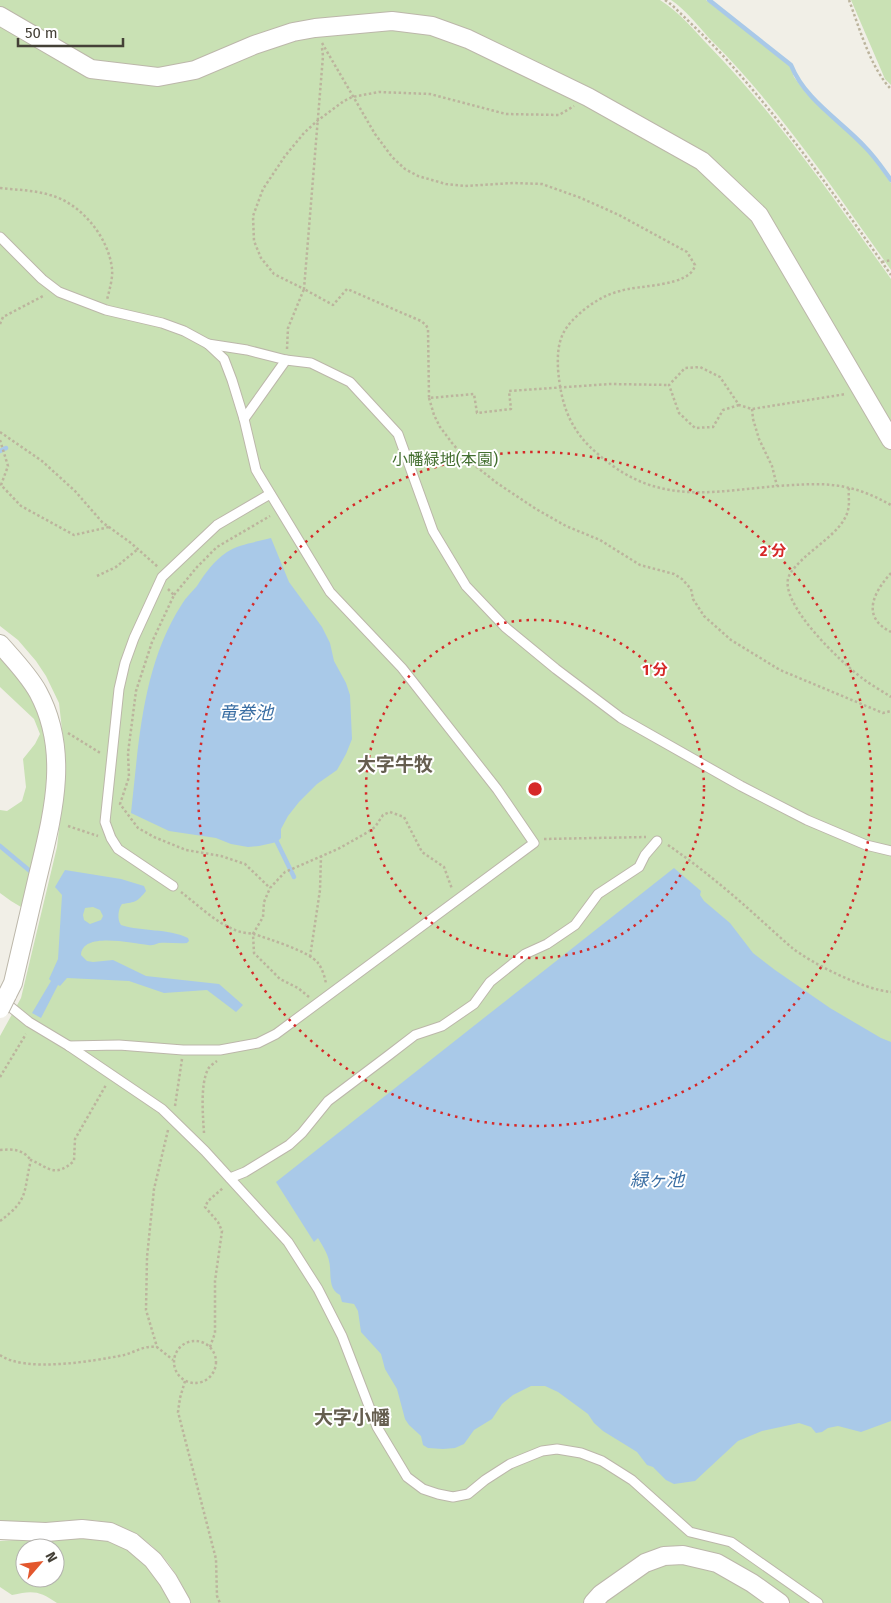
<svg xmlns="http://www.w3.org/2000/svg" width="891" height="1603" viewBox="0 0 891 1603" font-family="'Fira Sans','Noto Sans JP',sans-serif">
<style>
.green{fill:#c9e1b4;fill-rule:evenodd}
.water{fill:#a9c9e8;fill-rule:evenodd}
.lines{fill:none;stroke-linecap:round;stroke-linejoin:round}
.stream{stroke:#a9c9e8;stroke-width:4.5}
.service-casing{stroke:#bcb7aa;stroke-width:11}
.minor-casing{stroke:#bcb7aa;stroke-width:20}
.path{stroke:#bcb49d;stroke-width:2.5;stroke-dasharray:2.5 2.5;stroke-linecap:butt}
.service{stroke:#fff;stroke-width:9}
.minor{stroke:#fff;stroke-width:18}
.minor-bridge-casing{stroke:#bcb7aa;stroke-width:20;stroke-linecap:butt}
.minor-bridge{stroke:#fff;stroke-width:18}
.ring{fill:none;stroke:#d62828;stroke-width:2.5;stroke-dasharray:2.5 5}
.labels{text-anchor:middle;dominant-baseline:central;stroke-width:4;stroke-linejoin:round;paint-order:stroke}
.park-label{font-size:16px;fill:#436f30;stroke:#fff}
.water-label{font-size:18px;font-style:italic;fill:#3b6fa4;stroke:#fff}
.quarter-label{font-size:19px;font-weight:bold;fill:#655e4f;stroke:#fff}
.centre{fill:#d62828;stroke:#fff;stroke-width:2.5}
.ring-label{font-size:15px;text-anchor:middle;font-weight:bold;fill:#d62828;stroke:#fff;stroke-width:4;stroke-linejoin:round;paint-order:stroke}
</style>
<rect width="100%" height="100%" fill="#f1efe7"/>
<g class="green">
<path d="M0 0H660C679 12 694 30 709 46 778 117 834 199 891 279V1603H191C183 1587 175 1570 163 1557 141 1532 111 1518 77 1520 67 1520 57 1522 46 1523 31 1523 15 1524 0 1524V1036L21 998 57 847 66 765 59 703 46 676 36 661 18 640 0 626Z"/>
<path d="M671 0H706L790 65 794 77 806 93 866 149 891 183V270C835 191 780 109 711 40 700 28 684 8 671 0Z"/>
<path d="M851 0H891V85L885 79Z"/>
<path d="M0 656 26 686 39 710 49 754 47 789 38 843 25 902 21 907 11 901 0 893V810L7 811 22 801 26 787 23 759 35 744 40 734 34 719 0 687Z"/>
<path d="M78 1536 101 1538 122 1545 152 1569 172 1603H57C40 1591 33 1590 12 1595L0 1587V1541ZM25 1548H55V1578H25Z"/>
</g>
<g class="water">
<path d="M271 538 289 582 322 627 330 643 334 661 346 683 350 695 352 739 346 754 337 770 317 784 299 802 288 816 281 829V838L277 842 259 846 248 847 231 844 216 838 169 831 131 813C139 742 142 666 182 604 186 597 192 592 197 586 205 573 214 561 227 552 239 544 257 542 271 538Z"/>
<path d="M674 868 701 891 700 895 704 901 730 923 753 953 775 970 830 1008 881 1038 891 1042V1421L861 1432 838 1426 828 1428 822 1432 816 1433 811 1427 799 1423 762 1431 738 1441 695 1481 674 1484 666 1480 653 1467 647 1465 637 1452 603 1431 594 1423 588 1414 558 1392 545 1386H531L513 1395 502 1404 492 1419 474 1430 464 1444 455 1448 443 1449 428 1448 423 1445 421 1436 409 1425 405 1419 397 1389 385 1369 381 1354 361 1332 358 1311 354 1304 342 1302 340 1295C327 1289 332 1272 329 1261 328 1254 322 1245 318 1238L314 1242 276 1182Z"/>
<path d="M65 870 121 879 144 886 146 891C137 902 136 902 122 904 118 909 117 920 121 925 143 932 167 928 188 938L189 941 187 943C178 944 168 942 159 943 155 944 153 946 148 945 134 944 82 931 81 955L87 961 93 962 113 960 146 976 219 984 243 1005 236 1012 207 990 164 993 129 981 67 978 60 986 58 985 41 1018 32 1013 51 981 49 979 58 959 62 895 55 887ZM93 907 100 910 103 916 101 920 90 924 84 920 83 915 85 908Z"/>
</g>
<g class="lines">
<g class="stream">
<path d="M709 0 791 65C805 100 840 120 865 147 875 157 883 169 891 180"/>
<path d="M0 451 6 448"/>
<path d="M275 838 294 877"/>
<path d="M0 846 30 871"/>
</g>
<g class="service-casing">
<g id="service">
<path d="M0 237 42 279 59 292 106 310 162 323 184 331 208 344 224 359 232 380 244 419 256 470 330 592 402 668 497 789 534 843 276 1034 258 1043 220 1050H183L119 1045 69 1046"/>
<path d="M208 344 247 350 286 360 311 363 350 382 398 434 433 531 466 586 505 627 556 669 621 718 741 786 807 820 866 845 891 851"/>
<path d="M244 419 286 360"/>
<path d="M173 886 118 849 111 838 105 822 119 689 125 663 134 638 162 577 217 525 270 494"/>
<path d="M2 1000 29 1022 69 1046 162 1109 205 1151 288 1242 318 1289 342 1336 377 1427 407 1477 423 1489 438 1494 453 1497 468 1494 485 1480 510 1464 542 1451 557 1449 581 1453 602 1461 632 1480 690 1532 731 1542 818 1603"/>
<path d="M230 1178 245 1172 289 1145 302 1133 328 1101 389 1055 415 1035 442 1026 474 1004 490 982 525 954 547 944 575 925 598 894 639 867 645 855 657 841"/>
</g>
</g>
<g class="minor-casing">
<g id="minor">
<path d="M0 16 91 69 158 77 195 70 254 45 293 32 315 28 392 21 432 26 468 39 588 97 702 161 759 215 891 440"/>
<path d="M0 644C13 659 28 674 38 692 71 753 52 817 37 880 29 915 21 949 13 983L7 995"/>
<path d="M0 1530 46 1532 82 1529 110 1532 132 1542 153 1560 168 1580 181 1603"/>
<path d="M593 1603 601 1594 645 1563 664 1556 683 1555 717 1563 752 1583 780 1603"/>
</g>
</g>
<g class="path">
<path d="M665 0 672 5C690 23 709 40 726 59 787 127 839 201 891 275"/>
<path d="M849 0C859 27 871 69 891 89"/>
<path d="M322 43 375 134 392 157 405 169 418 176 446 184 465 186 513 183 542 184 581 198 619 215 687 252 695 265C691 287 637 285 620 291 604 295 590 304 578 315 560 331 557 345 558 369 561 405 570 431 599 455 662 510 718 489 793 485 811 484 831 483 849 488 864 491 878 498 891 505"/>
<path d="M322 48 323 56 304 289 274 274 261 258 254 241 253 216 263 189 285 156 304 133 317 121 344 101 352 97 379 92 430 94 506 114 559 115 574 106"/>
<path d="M0 188C17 190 34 190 50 195 81 203 109 238 112 269 113 279 109 291 107 300"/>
<path d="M882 262 891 260"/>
<path d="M0 324 3 317 45 295"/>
<path d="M287 349 288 328 304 289 333 305 347 289 421 321 426 325 428 329 429 398 474 394 477 413 511 409 509 391 610 384 669 385"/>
<path d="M429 398 434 415 440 427 452 443 464 457 497 483 536 509 566 526 600 540 640 565 674 574 682 579 691 589 693 599 704 616 731 640 780 670 883 713 891 711"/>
<path d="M739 405 723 410 713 427 695 428 679 413 669 385 685 368 700 367 720 377 739 405 752 409 846 394"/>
<path d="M752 409 753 419 759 439 772 466 777 486"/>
<path d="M0 432 42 461 75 491 102 522 131 543 158 567"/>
<path d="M0 440 8 466 1 485 21 506 74 535 109 527"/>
<path d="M849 488C848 495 850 503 848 510 843 534 803 552 790 574 774 600 843 664 862 678 871 685 882 691 891 697"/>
<path d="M891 573C873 593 861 617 891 632"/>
<path d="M97 576 116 567 138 549"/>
<path d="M168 589 174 595 152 642 136 691 128 753 129 777 120 804 138 828 154 837 186 850 221 856 245 864 270 888"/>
<path d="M174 595 197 567 217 547 270 516"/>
<path d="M68 733 102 754"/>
<path d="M68 826 98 836"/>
<path d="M544 839 646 837"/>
<path d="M668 845C694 863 719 883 743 904 759 918 775 933 791 947 812 964 865 990 891 992"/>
<path d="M181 892C198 905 215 922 235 930 241 933 248 933 254 934 268 939 309 951 318 963 322 968 325 977 326 984"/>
<path d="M310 957 320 890 321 856"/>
<path d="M309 997 298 988 280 979 254 953 253 934 263 917 264 902 270 888 285 872 338 849 368 832 375 827 383 815 390 812 404 817 422 852 444 867 452 889"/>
<path d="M0 1077 26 1034"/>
<path d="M175 1106 182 1059"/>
<path d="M168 1130 154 1189 147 1257 146 1310 157 1347 173 1360"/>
<path d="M204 1133C203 1116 200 1085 208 1069 210 1066 214 1063 217 1061"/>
<path d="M0 1150C12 1149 22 1149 30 1159"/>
<path d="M0 1221C30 1199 23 1191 31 1160 49 1168 55 1178 74 1161L75 1139 106 1085"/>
<circle cx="195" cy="1362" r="21"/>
<path d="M210 1347 215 1333V1281L222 1231 218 1222 205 1207 208 1201 223 1188"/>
<path d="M0 1355C25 1373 94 1361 124 1355 135 1352 145 1345 157 1347"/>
<path d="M185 1381 180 1398 178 1412 216 1559 217 1596 220 1603"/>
</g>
<use href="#service" class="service"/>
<use href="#minor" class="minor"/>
<g class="minor-bridge-casing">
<path id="minor-bridge" d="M0 1009 7 995"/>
</g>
<use href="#minor-bridge" class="minor-bridge"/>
</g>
<g class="ring">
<circle cx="535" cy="789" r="169"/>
<circle cx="535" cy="789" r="337"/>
</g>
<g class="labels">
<g class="park-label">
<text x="445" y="459">小幡緑地(本園)</text>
</g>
<g class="water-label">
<text x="246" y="713">竜巻池</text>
<text x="657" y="1180">緑ヶ池</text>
</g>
<g class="quarter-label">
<text x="395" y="764">大字牛牧</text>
<text x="352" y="1417">大字小幡</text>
</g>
</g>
<circle cx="535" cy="789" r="8" class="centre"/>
<g class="ring-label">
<text x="773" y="556">2 分</text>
<text x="655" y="675">1 分</text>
</g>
<g transform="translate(40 1563) rotate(62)"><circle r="24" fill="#ffffff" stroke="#b4b3af"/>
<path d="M0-4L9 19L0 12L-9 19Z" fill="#e3572d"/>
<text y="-8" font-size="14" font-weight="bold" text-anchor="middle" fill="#444037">N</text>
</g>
<path d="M18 38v8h105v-8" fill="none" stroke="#444037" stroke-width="2.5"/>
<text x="25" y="38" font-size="15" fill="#444037" stroke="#ffffff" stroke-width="4" paint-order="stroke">50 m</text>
</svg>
